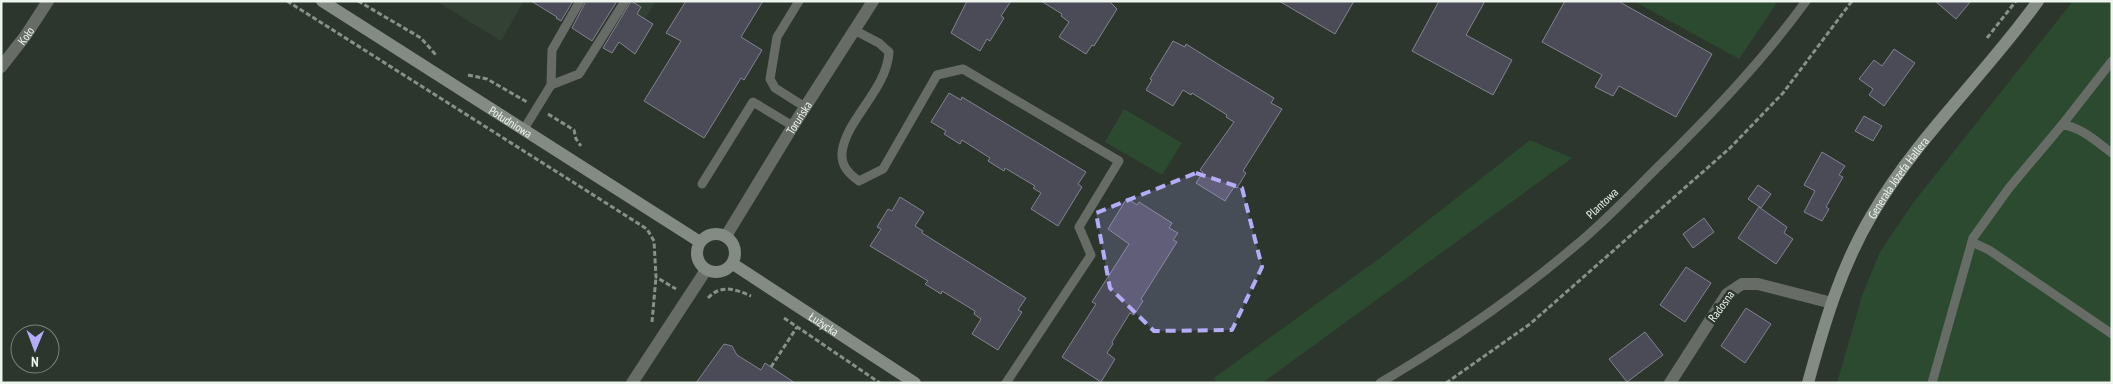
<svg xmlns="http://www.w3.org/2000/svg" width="2113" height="384" viewBox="0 0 2113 384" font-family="'PT Sans Narrow',sans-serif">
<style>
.built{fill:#324133}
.green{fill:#2c4a2f}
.building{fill:#4b4b58;stroke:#838291}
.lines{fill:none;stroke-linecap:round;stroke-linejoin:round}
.path{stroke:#889089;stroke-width:3;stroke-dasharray:5 2.5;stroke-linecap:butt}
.lane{stroke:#676c67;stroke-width:9}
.street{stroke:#676c67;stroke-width:12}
.secondary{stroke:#838b84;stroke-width:12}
.marked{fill:#b4acf9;fill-opacity:0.2;stroke:#b4acf9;stroke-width:4;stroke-dasharray:10 6;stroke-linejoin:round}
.labels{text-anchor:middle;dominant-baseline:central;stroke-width:5;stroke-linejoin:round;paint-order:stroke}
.street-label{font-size:12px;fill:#eef5ef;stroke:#2c362d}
</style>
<rect width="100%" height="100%" fill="#2c362d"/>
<g class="built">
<path d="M436 1H524L501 41Z"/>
<path d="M632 1H656L645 19 637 14 641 7Z"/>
</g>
<g class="green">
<path d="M1634 1H1778L1739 59Z"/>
<path d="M2073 1H2112V383H1837L1862 296 1880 252 1913 203Z"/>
<path d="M1124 109 1182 143 1162 175 1105 142Z"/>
<path d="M1530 140 1572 158 1262 383H1217L1214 378 1380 258Z"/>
</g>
<g class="building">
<path d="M531 1H573L561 21 556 18 557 17Z"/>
<path d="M586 1H617L592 41 572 28Z"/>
<path d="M631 1 641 7 637 14 653 24 635 54 619 42 612 53 603 48Z"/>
<path d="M686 1H763L741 37 762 50 744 80 741 78 704 138 644 101 681 41 666 33Z"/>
<path d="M967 1H1011L1001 16 1004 18 990 41 987 39 980 51 951 33Z"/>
<path d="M1041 1H1109L1117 9 1094 46 1092 45 1086 54 1059 37 1069 22 1061 16 1062 14Z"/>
<path d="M1279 1H1354L1335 34Z"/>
<path d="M1439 1H1485L1466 35 1512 60 1493 95 1412 51Z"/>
<path d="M1565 1H1618L1712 54 1676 117 1619 86 1613 96 1595 87 1602 75 1542 42Z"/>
<path d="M1935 1H1971L1956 19Z"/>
<path d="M1173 41 1185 47 1186 44 1221 66 1274 98 1271 103 1282 109 1243 171 1246 173 1237 188 1234 187 1225 201 1196 183 1203 172 1200 170 1234 122 1226 117 1227 115 1192 93 1191 95 1183 90 1173 106 1146 90 1152 80 1150 79Z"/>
<path d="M1894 49 1915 63 1884 106 1869 95 1873 89 1859 79 1874 60 1882 66Z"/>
<path d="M949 93 961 100 962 97 1086 172 1078 184 1082 187 1058 226 1031 209 1041 193 1033 188 1035 186 1005 168 1004 171 988 161 990 158 962 140 960 144 944 134 946 131 931 122Z"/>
<path d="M1864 116 1882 126 1873 141 1855 131Z"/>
<path d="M1822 152 1845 166 1839 175 1843 177 1826 207 1829 209 1822 221 1804 212 1815 191 1804 185Z"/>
<path d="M1758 185 1771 194 1761 208 1748 199Z"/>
<path d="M900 197 924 212 915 226 923 231 922 233 1026 298 1018 310 1022 312 998 350 972 334 981 319 974 314 975 311 942 291 941 294 925 284 928 281 870 246 881 229 877 227 888 209 892 211Z"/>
<path d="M1127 198 1137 205 1139 202 1172 223 1169 228 1178 233 1173 240 1177 242 1141 299 1143 301 1134 315 1130 313 1112 342 1113 344 1107 353 1115 359 1101 382 1062 357 1096 304 1092 302 1129 244 1108 229Z"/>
<path d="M1759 207 1787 227 1784 233 1793 239 1776 264 1738 238Z"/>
<path d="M1704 218 1714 232 1693 248 1683 234Z"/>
<path d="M1686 267 1711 283 1685 322 1660 305Z"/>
<path d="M1746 308 1771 324 1745 363 1721 346Z"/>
<path d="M1645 332 1663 355 1627 382 1609 359Z"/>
<path d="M724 344 732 346 737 355 761 370 765 363 795 383H696Z"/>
</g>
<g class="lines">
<g class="path">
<path d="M287 1 647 229 654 241 656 277 676 289"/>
<path d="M358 1 421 38 436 55"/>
<path d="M1987 38 2016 1"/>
<path d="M468 75 487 79 527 102"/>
<path d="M548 114 574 130 576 139 581 146"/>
<path d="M708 298C721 284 735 289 751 296"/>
<path d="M784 318 880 383"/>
<path d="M652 322 656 277"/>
<path d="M771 367 797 327"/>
<path d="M1446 383 1530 324 1730 148 1783 93 1852 1"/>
</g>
<g class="lane">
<path d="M799 1 777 37 770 79 775 88 805 107"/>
<path d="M854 30 879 43 889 52C887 90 845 120 842 153 841 166 849 174 859 181L883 169 937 75 963 69 1119 161 1079 227 1091 255 1006 383"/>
<path d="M551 85 579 74 625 1"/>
<path d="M2062 125 2112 61"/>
<path d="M524 129 551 85 552 50 580 1"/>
<path d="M702 184 753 102 793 126"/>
<path d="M1972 242 1989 250 2112 334"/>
<path d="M1380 383C1448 343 1514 298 1575 246 1608 219 1637 187 1668 157 1719 106 1763 60 1806 1"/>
<path d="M1932 383 1973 238 2009 188 2062 125C2080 126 2098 143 2112 153"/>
</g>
<g class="street">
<path id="s1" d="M1 67 26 35 48 1"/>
<path id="s2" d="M726 236 793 126 873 1"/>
<path d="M632 383 706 270"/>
<path d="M1670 383 1727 294 1742 284H1758L1832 303"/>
</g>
<g class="secondary">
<path id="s3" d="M322 1 700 242"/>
<circle cx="716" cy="253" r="19"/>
<path id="s4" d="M733 264 915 383"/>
<path id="s5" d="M1808 383C1824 324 1841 266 1873 213 1918 136 1986 74 2038 1"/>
</g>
</g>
<path class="marked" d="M1196 173 1242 188 1262 267 1232 330 1154 331 1110 288 1096 213Z"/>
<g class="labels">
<g class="street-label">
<text stroke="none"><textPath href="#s1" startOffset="40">Koło</textPath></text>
<text stroke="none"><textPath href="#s2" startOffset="139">Toruńska</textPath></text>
<text stroke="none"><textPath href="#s3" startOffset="224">Południowa</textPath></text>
<text stroke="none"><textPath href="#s5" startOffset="226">Generała Józefa Hallera</textPath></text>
<text transform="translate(1602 203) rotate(-43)">Plantowa</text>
<text transform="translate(1721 306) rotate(-54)">Radosna</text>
<text stroke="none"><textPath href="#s4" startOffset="109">Łużycka</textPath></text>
</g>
</g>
<rect width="2113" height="384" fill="none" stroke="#eef5ef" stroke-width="5"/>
<g transform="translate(35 349) rotate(181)"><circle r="24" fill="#2c362d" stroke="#7a827b"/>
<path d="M0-4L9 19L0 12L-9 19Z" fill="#b4acf9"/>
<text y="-8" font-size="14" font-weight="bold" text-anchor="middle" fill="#eef5ef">N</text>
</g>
</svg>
